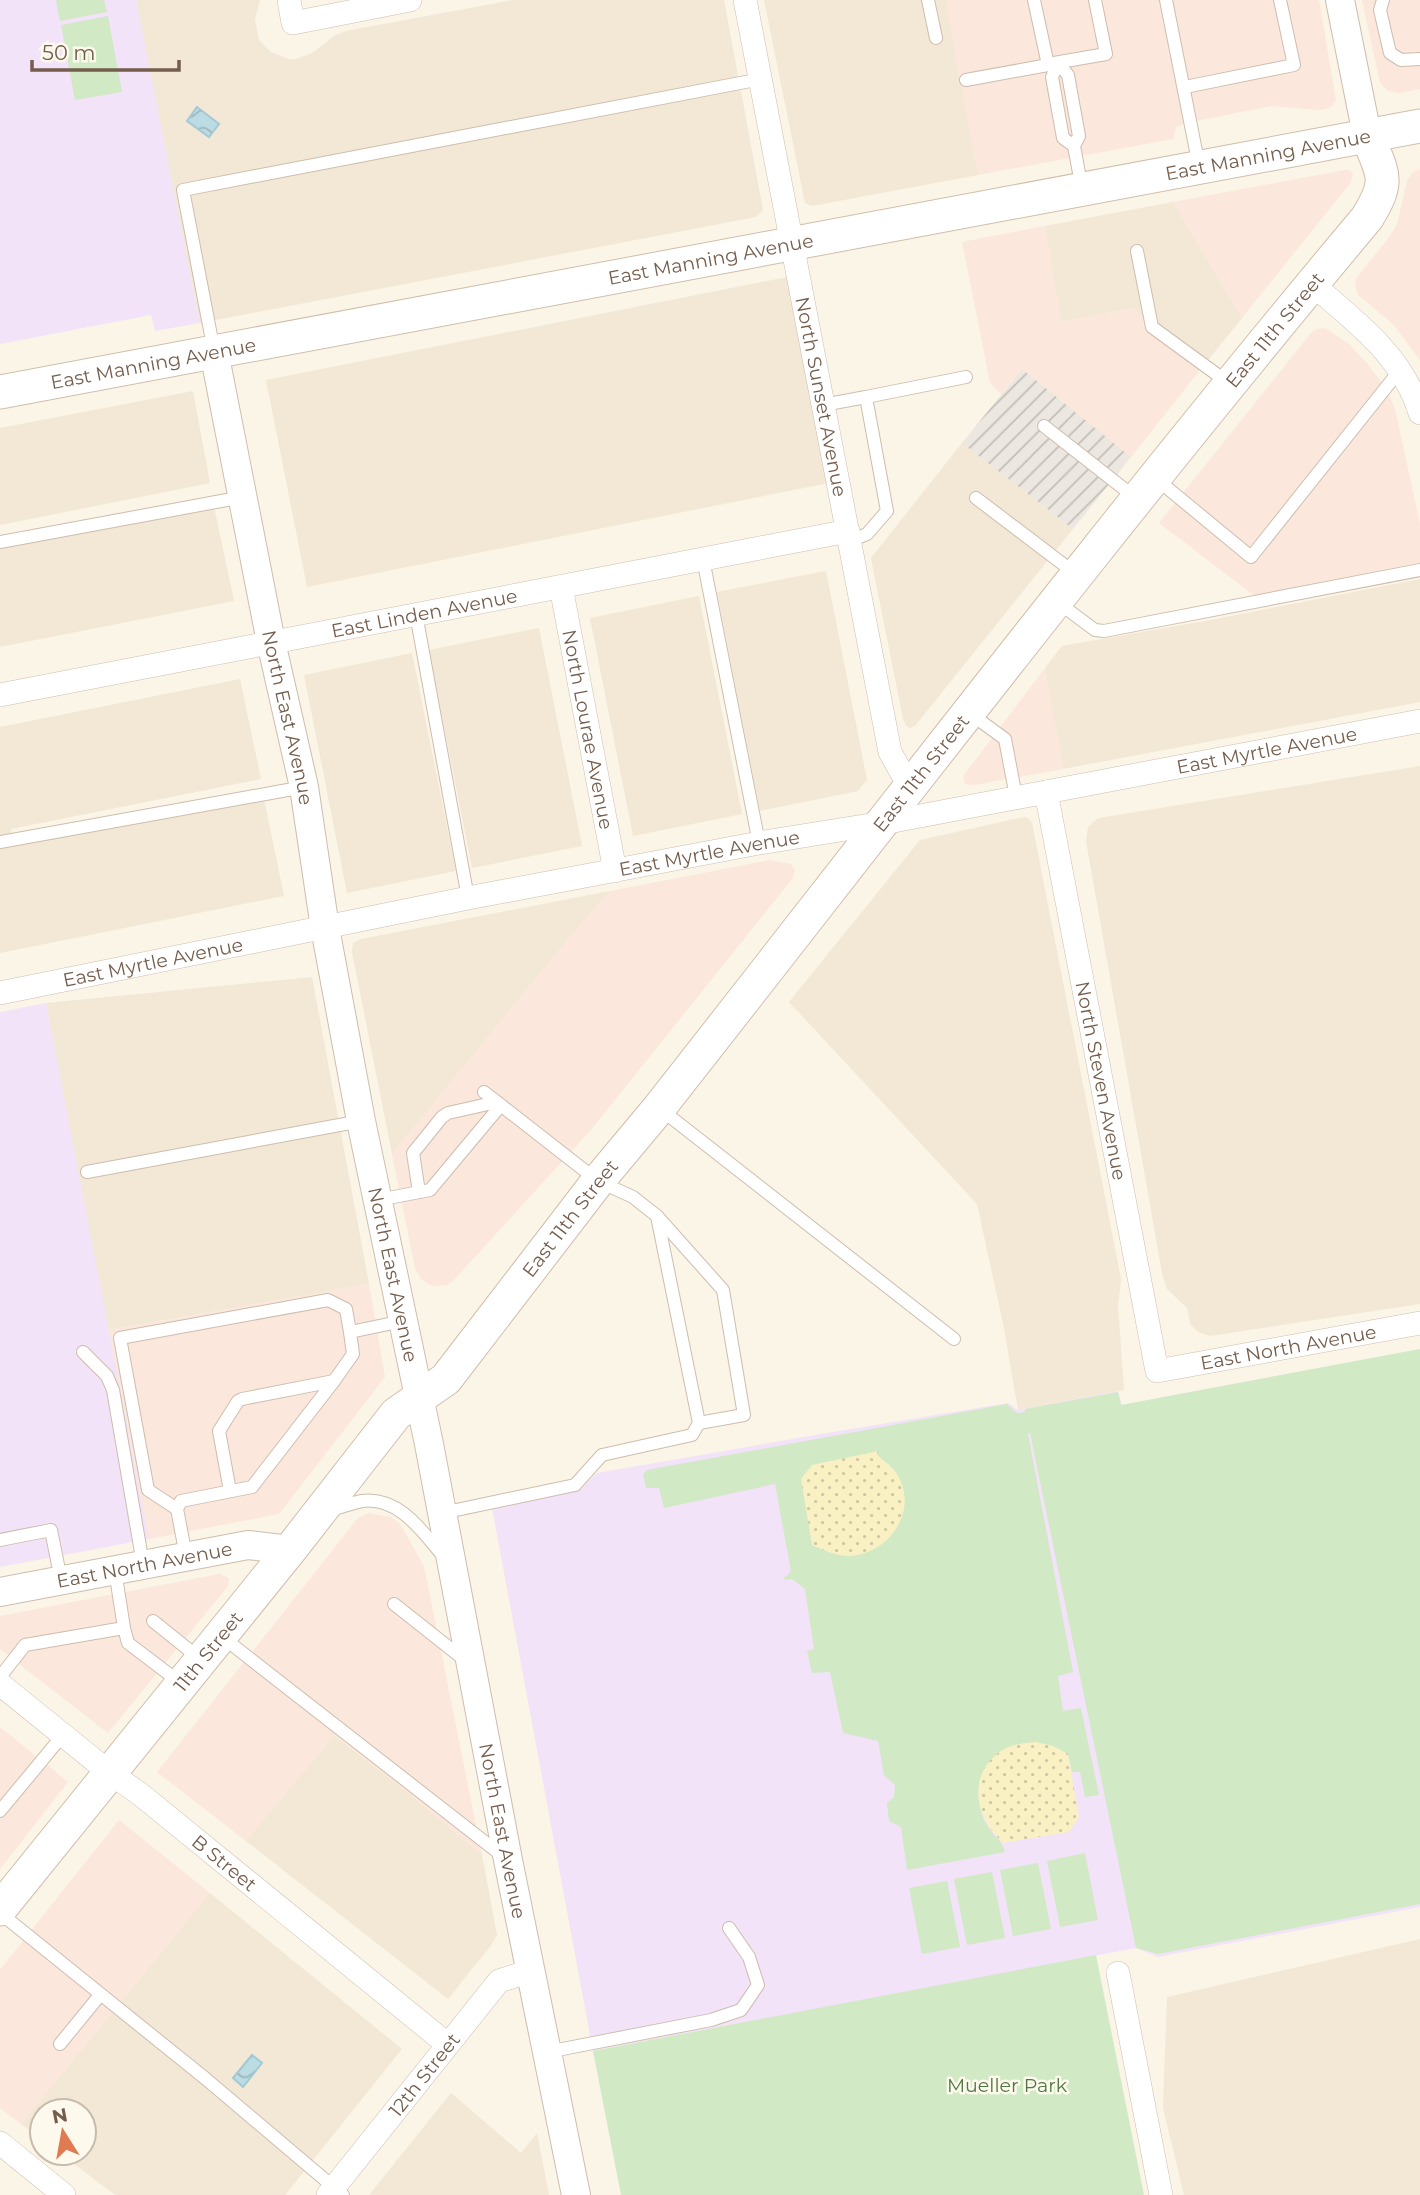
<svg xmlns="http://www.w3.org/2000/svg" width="1420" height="2195" viewBox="0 0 1420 2195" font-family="Montserrat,sans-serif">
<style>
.residential{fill:#f3e7d5}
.commercial{fill:#fbe7db}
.industrial{fill:url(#industrial-furrows)}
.education{fill:#f2e3f8}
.green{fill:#d1e9c5}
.sand{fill:url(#sand-dots)}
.water{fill:url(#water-waves);stroke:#a2cad6;stroke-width:2}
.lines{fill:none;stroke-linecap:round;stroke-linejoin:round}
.service-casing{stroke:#cdbdad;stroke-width:14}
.minor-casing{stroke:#cdbdad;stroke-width:24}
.tertiary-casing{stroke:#cdbdad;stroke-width:30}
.secondary-casing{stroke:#d0beab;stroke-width:35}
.service{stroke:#fff;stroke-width:12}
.minor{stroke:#fff;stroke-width:23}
.tertiary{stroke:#fff;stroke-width:28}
.secondary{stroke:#fff;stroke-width:33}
.labels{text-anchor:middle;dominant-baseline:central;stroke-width:5;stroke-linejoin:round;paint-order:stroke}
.street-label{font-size:19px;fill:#745d4c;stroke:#fef9ed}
.park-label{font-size:19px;fill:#517944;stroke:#fef9ed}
</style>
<defs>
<pattern id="industrial-furrows" width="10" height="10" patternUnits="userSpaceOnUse" patternTransform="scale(1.75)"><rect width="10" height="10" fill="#ece7e0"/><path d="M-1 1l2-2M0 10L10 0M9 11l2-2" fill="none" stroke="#c4beb8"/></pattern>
<pattern id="sand-dots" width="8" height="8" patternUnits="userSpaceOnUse" patternTransform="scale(1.75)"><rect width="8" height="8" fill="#f9f1c3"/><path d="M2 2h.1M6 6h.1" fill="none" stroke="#cec6a1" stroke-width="1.8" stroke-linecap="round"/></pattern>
<pattern id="water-waves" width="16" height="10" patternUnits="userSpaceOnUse" patternTransform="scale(1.75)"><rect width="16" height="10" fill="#bcdce4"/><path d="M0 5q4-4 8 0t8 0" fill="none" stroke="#9db6bb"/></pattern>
</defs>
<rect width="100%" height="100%" fill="#fbf5e7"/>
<g class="residential">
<path d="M136 0H260L255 19 259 40 271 52 288 59H296L312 53 334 36 346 31 513 0H724L763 210 756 217 200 323Z"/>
<path d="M764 0H946L978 175 812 206 805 203Z"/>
<path d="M1173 202 1242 318 1204 365 1152 326 1133 308 1061 322 1045 226Z"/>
<path d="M787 277 829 483 307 587 266 380Z"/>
<path d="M193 391 210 483 0 525V428Z"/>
<path d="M962 443 1073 529 915 726 910 728 906 726 903 719 871 558Z"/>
<path d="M213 502 234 601 0 647V542Z"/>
<path d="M826 571 867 780 858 791 760 811 717 592Z"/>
<path d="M1420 579V702L1063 769 1045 668 1062 646 1205 621Z"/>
<path d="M699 596 742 814 633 836 590 618Z"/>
<path d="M539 628 582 846 472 868 429 650Z"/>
<path d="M412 653 456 871 347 893 304 675Z"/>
<path d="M240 679 261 779 11 829 13 843 263 794 284 896 0 953V727Z"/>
<path d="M1420 766V1304L1210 1336 1198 1332 1190 1324 1187 1308 1167 1289 1162 1273 1086 841 1088 827 1098 818Z"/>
<path d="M1024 817 1029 819 1032 823 1121 1279 1118 1306 1124 1390 1018 1410 1004 1328 977 1204 789 1002 920 840Z"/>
<path d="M610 891 569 938 392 1154 352 952 353 943 361 939Z"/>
<path d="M312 977 369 1284 108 1330 46 1003Z"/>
<path d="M334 1735 406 1791 482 1855 497 1935 492 1944 448 1999 246 1841Z"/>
<path d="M210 1893 402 2049 285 2195H115L60 2153H84V2111H42V2140L21 2124Z"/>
<path d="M1420 1939V2195H1184L1163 2108 1167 1997Z"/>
<path d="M451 2093 521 2153 537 2133 549 2195H369Z"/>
</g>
<g class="commercial">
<path d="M946 0H1319L1336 100 1330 108 1319 110 1271 106 1191 122 1176 127 1173 139 978 175Z"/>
<path d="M1362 0H1420V89L1399 93 1393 92 1387 90 1380 83Z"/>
<path d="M1420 169V360L1393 324 1358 295 1355 284 1356 279 1390 236 1397 224 1407 181 1412 173Z"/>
<path d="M1345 170H1349L1353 174 1351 182 1242 318 1173 202Z"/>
<path d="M1045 226 1061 322 1133 308 1152 326 1204 365 1131 457 1022 369 1001 394 990 383 962 242Z"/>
<path d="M1325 328 1349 344 1365 361 1386 388 1395 409 1420 524V563L1256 597 1159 523 1311 333 1317 329Z"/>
<path d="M1045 668 1063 769 974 785 966 784 964 782V775Z"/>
<path d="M770 860 791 864 795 871 793 878 590 1131 453 1281 447 1285 438 1286 430 1285 421 1279 415 1268 392 1154 569 938 610 891Z"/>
<path d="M369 1284 385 1377 279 1514 149 1539 108 1330Z"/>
<path d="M369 1513 391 1517 400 1524 424 1566 482 1855 406 1791 335 1735 246 1841 157 1772 358 1518Z"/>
<path d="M219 1574 229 1578 228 1586 108 1733 0 1649V1616Z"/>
<path d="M0 1727 68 1782 0 1869Z"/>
<path d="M119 1820 210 1893 21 2124 0 2108V1970Z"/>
</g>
<path class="industrial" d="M1022 369 1131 457 1073 529 962 443Z"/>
<g class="education">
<path d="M0 0H136L200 323 155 331 151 315 0 344Z"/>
<path d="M46 1003 149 1539 0 1567V1012Z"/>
<path d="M1420 1349V1907L1158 1957 1136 1948 593 2051 492 1508 580 1490 597 1473 827 1433 1008 1403 1018 1410 1118 1391 1122 1405Z"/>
</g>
<g class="green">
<path d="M56 0H104L107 12 60 21Z"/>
<path d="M108 16 122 92 75 100 61 25Z"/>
<path d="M1420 1349V1904L1158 1954 1136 1948 1030 1433 1028 1434 1073 1672 1058 1676 1063 1711 1081 1708 1099 1795 1085 1797 1080 1772H1072L1068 1754C1058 1750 1049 1744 1037 1743 1004 1739 971 1771 980 1805 981 1811 983 1820 987 1825 993 1836 1002 1840 1005 1852L907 1870 901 1827 889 1821 887 1803 894 1797 895 1785 884 1775 878 1741 843 1733 830 1672 812 1673 807 1651 814 1649 805 1589 792 1579 785 1580 784 1577 787 1576 791 1571 775 1484 664 1508 659 1488H646L643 1474 647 1470 1007 1404 1017 1413 1025 1412V1409L1118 1392 1121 1405Z"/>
<path d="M1085 1853 1098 1920 1060 1927 1047 1861Z"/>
<path d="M1038 1863 1051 1929 1013 1936 1000 1870Z"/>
<path d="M992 1872 1005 1938 967 1945 954 1879Z"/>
<path d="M947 1881 960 1947 922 1954 909 1888Z"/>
<path d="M1096 1955 1144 2195H621L593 2051Z"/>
</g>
<g class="sand">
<path d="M878 1451V1456C883 1460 890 1465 894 1470 922 1507 891 1554 849 1556 837 1556 823 1550 812 1545L801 1479 812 1465Z"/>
<path d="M1036 1742 1053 1746 1068 1754 1079 1817 1069 1832 1003 1843C974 1816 966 1773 1004 1749 1014 1744 1026 1743 1036 1742Z"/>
</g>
<g class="water">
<path d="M197 107 219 124 209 137 187 121Z"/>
<path d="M252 2055 262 2063 243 2087 233 2078Z"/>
</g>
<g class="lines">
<g class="service-casing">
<g id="service">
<path d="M928 0 936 38"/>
<path d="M1166 0 1199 166"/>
<path d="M1383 0 1380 10 1390 53 1401 60 1420 59"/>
<path d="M1054 63 1106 54 1095 0"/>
<path d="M966 80 1048 65 1034 0"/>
<path d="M1185 87 1294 65 1280 0"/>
<path d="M1074 146 1063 138 1052 77 1058 63 1068 75 1079 136 1074 146 1082 189"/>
<path d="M1137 251 1152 327 1230 384"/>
<path d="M214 351 183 190 761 79"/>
<path d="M866 397 966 377"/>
<path d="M823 405 866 397 887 511 867 534 850 541"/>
<path d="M1044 426 1137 499"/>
<path d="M1154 477 1251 557 1400 370"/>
<path d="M976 498 1076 574"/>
<path d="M0 542 243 497"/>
<path d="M703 559 759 843"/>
<path d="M1056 601 1095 630 1104 631 1420 570"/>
<path d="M416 614 468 898"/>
<path d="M968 712 1005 739 1016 797"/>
<path d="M0 842 304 787"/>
<path d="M484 1092 598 1181 633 1197 657 1216 723 1290 744 1415 699 1423"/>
<path d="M659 1108 954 1339"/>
<path d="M87 1172 361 1121"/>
<path d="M419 1192 413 1153 442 1117 448 1113 497 1102"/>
<path d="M378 1200 430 1190 501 1105"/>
<path d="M83 1352 107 1376 113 1390 143 1564"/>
<path d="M230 1491 219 1431 238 1401 242 1399 334 1381"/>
<path d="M177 1509 148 1490 120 1338 328 1300 346 1309 350 1332"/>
<path d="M330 1510C340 1508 351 1503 362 1501 400 1496 424 1534 445 1558"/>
<path d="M442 1513 575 1485 602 1455 692 1435 699 1423 657 1216"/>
<path d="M0 1540 51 1530 61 1580"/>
<path d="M186 1556 177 1509 181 1501 252 1487 334 1381 353 1354 350 1332 403 1321"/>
<path d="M394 1604 466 1661"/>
<path d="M153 1621 199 1658"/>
<path d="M124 1628 128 1643 182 1684"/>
<path d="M221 1636 504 1857"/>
<path d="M0 1677 25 1645 124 1628 115 1570"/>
<path d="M0 1811 63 1735"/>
<path d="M0 1913 206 2079 343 2195"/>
<path d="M60 2044 100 1995"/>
<path d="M547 2052 711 2020 741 2010 758 1985 749 1957 729 1928"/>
</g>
</g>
<g class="minor-casing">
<g id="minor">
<path d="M289 0 293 23 410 0"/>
<path id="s1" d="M745 0 890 752 910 788"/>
<path d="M1312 284C1355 321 1403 356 1420 413"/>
<path id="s2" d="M561 587 615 871"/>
<path id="s3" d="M0 695 848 531"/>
<path id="s4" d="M1046 792 1157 1371 1420 1323"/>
<path id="s5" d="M0 993 468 898 759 843 883 823 1420 721"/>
<path id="s6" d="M0 1684 110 1773 140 1794 447 2044"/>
<path d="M1118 1973 1161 2195"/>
<path d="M0 2143 64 2195"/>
<path id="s7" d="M328 2195 499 1981 530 1971"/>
</g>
</g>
<g class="tertiary-casing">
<g id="tertiary">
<path d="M1340 0 1367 135"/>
<path id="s8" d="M214 352 271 642 304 787 325 928 361 1121 429 1444 508 1860 576 2195"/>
<path id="s9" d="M0 1592 248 1545 290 1550"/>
</g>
</g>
<g class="secondary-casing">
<g id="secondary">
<path id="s10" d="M0 392 1420 126"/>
<path id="s11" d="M0 1909 290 1550 396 1414 446 1379 598 1181 659 1108C893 810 1123 509 1367 218 1391 179 1383 175 1367 135"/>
</g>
</g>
<use href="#service" class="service"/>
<use href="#minor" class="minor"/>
<use href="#tertiary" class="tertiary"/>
<use href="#secondary" class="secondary"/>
</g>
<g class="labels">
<g class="street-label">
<text stroke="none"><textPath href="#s10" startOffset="1290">East Manning Avenue</textPath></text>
<text stroke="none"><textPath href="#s10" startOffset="723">East Manning Avenue</textPath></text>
<text stroke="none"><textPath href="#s11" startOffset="2032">East 11th Street</textPath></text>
<text stroke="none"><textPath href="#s10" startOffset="156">East Manning Avenue</textPath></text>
<text stroke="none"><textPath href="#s1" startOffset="404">North Sunset Avenue</textPath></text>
<text stroke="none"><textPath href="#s3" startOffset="432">East Linden Avenue</textPath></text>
<text stroke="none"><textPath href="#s8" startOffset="373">North East Avenue</textPath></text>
<text stroke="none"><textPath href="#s2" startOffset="145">North Lourae Avenue</textPath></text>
<text stroke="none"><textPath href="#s5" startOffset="1290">East Myrtle Avenue</textPath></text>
<text stroke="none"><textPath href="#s11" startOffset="1465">East 11th Street</textPath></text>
<text stroke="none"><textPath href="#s5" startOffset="723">East Myrtle Avenue</textPath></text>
<text stroke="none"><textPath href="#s5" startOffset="156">East Myrtle Avenue</textPath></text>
<text stroke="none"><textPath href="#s4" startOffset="294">North Steven Avenue</textPath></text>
<text stroke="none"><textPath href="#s11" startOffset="898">East 11th Street</textPath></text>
<text stroke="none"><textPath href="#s8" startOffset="940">North East Avenue</textPath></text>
<text stroke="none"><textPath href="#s4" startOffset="723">East North Avenue</textPath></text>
<text stroke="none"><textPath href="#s9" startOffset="147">East North Avenue</textPath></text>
<text stroke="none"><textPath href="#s11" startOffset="331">11th Street</textPath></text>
<text stroke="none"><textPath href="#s8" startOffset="1507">North East Avenue</textPath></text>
<text stroke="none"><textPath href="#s6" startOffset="287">B Street</textPath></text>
<text stroke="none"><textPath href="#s7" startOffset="154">12th Street</textPath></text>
</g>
<g class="park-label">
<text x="1007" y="2085">Mueller Park</text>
</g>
</g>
<g transform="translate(63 2132) rotate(349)"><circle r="33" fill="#fef9ed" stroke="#c7bbad" stroke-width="2"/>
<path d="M0-5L12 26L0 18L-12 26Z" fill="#e07a51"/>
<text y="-10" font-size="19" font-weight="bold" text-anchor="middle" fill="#745d4c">N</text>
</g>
<path d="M32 60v10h147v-10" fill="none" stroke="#745d4c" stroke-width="3.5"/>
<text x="42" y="60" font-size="21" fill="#745d4c" stroke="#fef9ed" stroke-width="5" paint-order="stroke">50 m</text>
</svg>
